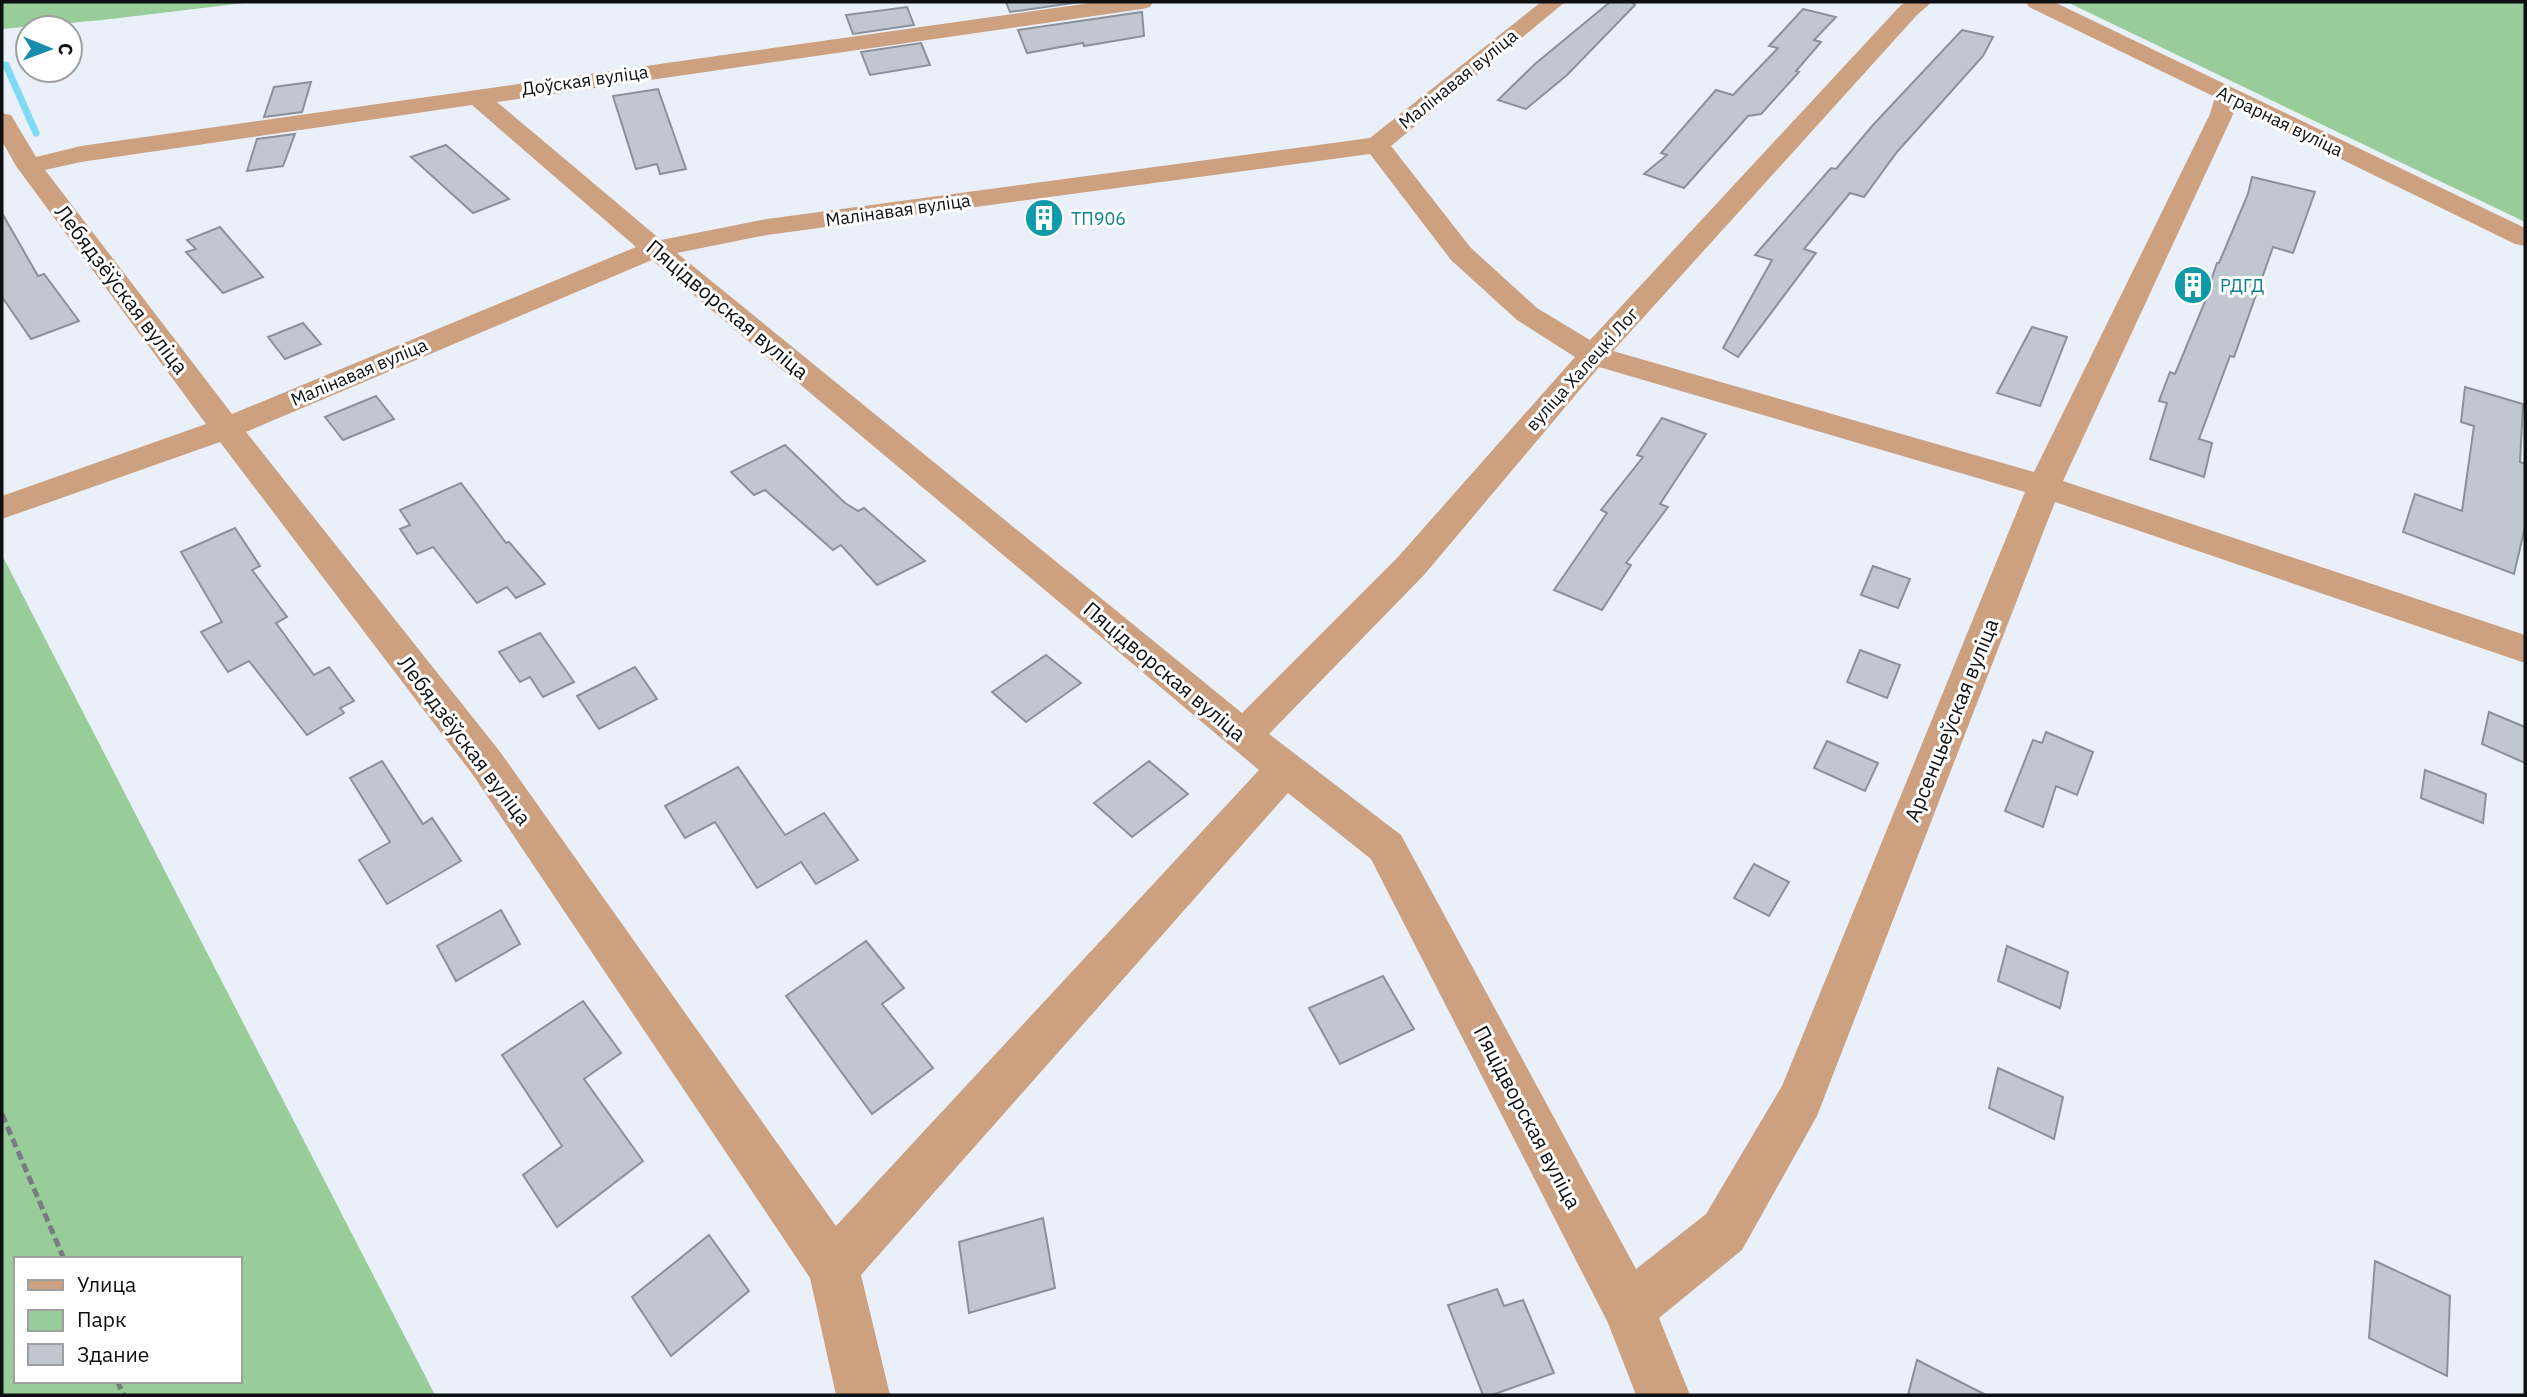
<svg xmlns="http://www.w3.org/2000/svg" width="2527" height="1397" viewBox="0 0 2527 1397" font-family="'IBM Plex Sans',sans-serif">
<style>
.green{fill:#98cc98;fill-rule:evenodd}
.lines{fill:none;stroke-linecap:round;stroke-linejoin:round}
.stream{stroke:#7edbf3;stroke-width:7}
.building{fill:#c1c7d1;stroke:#8b919a;stroke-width:2}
.path{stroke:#787c82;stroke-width:5;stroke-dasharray:9 4.5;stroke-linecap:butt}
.minor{fill:#cda080;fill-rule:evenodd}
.labels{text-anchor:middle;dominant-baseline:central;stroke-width:6;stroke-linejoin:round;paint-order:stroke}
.far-street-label{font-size:18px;fill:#0d0f12;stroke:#fff}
.far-culture-label{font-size:18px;fill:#0d838f;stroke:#fff;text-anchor:start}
.street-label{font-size:21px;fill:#0d0f12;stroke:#fff}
</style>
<rect width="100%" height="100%" fill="#e9f0fa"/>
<g class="green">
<path d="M2 2H253L102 20 2 29Z"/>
<path d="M2067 2H2525V222Z"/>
<path d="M2 555 435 1395H2ZM16 1259H240V1381H16Z"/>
</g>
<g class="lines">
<path class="stream" d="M2 65H6L36 133"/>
</g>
<g class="building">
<path d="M1006 2H1080L1010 12Z"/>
<path d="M1610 2H1632L1635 5 1567 75 1526 109 1498 100 1535 64Z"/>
<path d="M907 7 914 25 853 34 846 15Z"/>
<path d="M1803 9 1836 17 1814 40 1821 42 1796 71 1799 72 1761 114 1748 116 1684 188 1644 174 1667 155 1661 153 1716 90 1733 95 1778 48 1769 46Z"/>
<path d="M1142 12 1144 36 1084 46 1083 43 1027 53 1018 30Z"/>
<path d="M1962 30 1993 37 1983 56 1897 152 1864 197 1850 193 1804 249 1816 253 1738 357 1723 348 1772 260 1755 255 1831 168 1836 169 1873 125Z"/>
<path d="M921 43 930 65 870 75 861 52Z"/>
<path d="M311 82 302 112 264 117 274 87Z"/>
<path d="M658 89 686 169 660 174 657 164 636 169 613 96Z"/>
<path d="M295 134 283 166 247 171 257 139Z"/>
<path d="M446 145 509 199 473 213 411 157Z"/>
<path d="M2252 177 2315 192 2293 253 2273 247 2234 357 2230 356 2199 439 2212 443 2204 477 2150 459 2167 403 2159 401 2170 372 2175 374 2209 292H2207L2217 263H2219L2248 194Z"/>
<path d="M2 213 38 276 44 274 79 321 31 339 2 297Z"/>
<path d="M220 227 263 277 223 293 186 252 196 249 187 240Z"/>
<path d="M303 323 321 344 285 359 268 337Z"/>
<path d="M2032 327 2067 337 2040 406 1997 393Z"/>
<path d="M2465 387 2523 404 2520 462 2525 464V527L2514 574 2403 532 2415 494 2462 511 2474 426 2461 422Z"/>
<path d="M376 396 394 419 343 440 325 417Z"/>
<path d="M1662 418 1706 434 1660 504 1668 507 1626 563 1631 565 1602 610 1554 590 1607 513 1601 510 1643 457 1637 455Z"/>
<path d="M785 445 845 503 858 511 864 508 925 561 877 585 841 545 833 550 765 490 754 495 731 472Z"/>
<path d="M461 483 506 543 509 542 545 584 516 598 507 587 477 603 433 547 417 554 400 529 410 525 400 510Z"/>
<path d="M235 528 260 566 252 570 287 617 276 623 314 675 329 667 354 701 340 708 344 713 307 735 249 661 228 672 201 632 222 622 181 552Z"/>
<path d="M1873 566 1910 579 1898 608 1861 595Z"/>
<path d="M540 633 574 682 543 697 530 677 520 682 499 652Z"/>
<path d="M1860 650 1900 665 1887 698 1847 682Z"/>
<path d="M1046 655 1081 683 1026 722 992 692Z"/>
<path d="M635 667 657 699 599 729 577 696Z"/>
<path d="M2489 712 2525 727V763L2482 744Z"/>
<path d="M2046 732 2093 752 2077 795 2056 786 2043 827 2005 811 2033 740 2042 743Z"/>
<path d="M1827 741 1878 763 1865 791 1814 768Z"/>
<path d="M382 761 423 824 432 818 461 861 387 904 359 860 390 842 350 778Z"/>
<path d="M1149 761 1188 794 1132 837 1094 803Z"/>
<path d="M738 767 785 835 824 813 858 860 816 884 801 862 757 888 715 822 685 838 665 806Z"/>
<path d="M2425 770 2486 794 2483 823 2421 798Z"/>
<path d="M1754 864 1789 882 1769 916 1734 898Z"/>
<path d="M501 910 520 944 456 981 437 946Z"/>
<path d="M866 941 904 988 882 1004 933 1068 872 1114 786 996Z"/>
<path d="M2007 946 2068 972 2060 1008 1998 981Z"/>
<path d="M1383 976 1414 1029 1340 1064 1309 1008Z"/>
<path d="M583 1001 621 1053 584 1079 643 1161 557 1227 523 1175 562 1146 502 1055Z"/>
<path d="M1998 1068 2063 1097 2054 1139 1989 1108Z"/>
<path d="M1043 1218 1055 1288 969 1313 959 1242Z"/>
<path d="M709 1235 749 1291 671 1356 632 1297Z"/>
<path d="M2375 1261 2450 1296 2447 1376 2369 1338Z"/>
<path d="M1497 1289 1504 1306 1523 1300 1554 1373 1492 1395H1483L1448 1305Z"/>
<path d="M1917 1360 1986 1395H1908Z"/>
</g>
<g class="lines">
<g class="path">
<path d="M2 1114 64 1259"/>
<path d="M117 1381 124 1395"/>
</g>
<path class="minor" d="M1097 2H1153L1150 7 1142 9 497 102 661 240 767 219 1370 138 1541 2H1565L1391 146 1471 248 1537 308 1590 340 1901 5 1907 2H1932L1917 15 1613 351 2034 472 2210 114 2215 97 2029 7 2026 2H2054L2525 228V246L2515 244 2236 108 2063 481 2525 635V663L2055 502 1817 1116 1742 1250 1659 1318 1690 1395H1636L1608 1323 1371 859 1288 793 861 1275 890 1395H836L810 1278 473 775 220 442 2 519V496L206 424 16 166 2 141V113L11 115 36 157 81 146ZM472 105 636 247 232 414 45 170 81 162ZM1370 154 1451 260 1517 320 1575 357 1398 557 1242 713 677 253 767 235ZM652 260 1259 770 836 1226 501 753 246 432ZM1599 367 2025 492 1782 1086 1706 1214 1636 1269 1401 835 1269 734 1424 575Z"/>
</g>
<defs>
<g id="building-disc" transform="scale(2.0125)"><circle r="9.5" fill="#0f9aa8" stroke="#fff"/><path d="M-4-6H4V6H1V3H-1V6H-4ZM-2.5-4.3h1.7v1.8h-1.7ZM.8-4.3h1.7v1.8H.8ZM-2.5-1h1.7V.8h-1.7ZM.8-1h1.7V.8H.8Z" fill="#fff"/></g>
</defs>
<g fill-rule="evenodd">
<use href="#building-disc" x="1044" y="218"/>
<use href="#building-disc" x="2193" y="285"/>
</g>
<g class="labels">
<g class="far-street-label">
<text transform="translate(1458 79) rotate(-39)">Малінавая вуліца</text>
<text transform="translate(585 80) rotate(-8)">Доўская вуліца</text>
<text transform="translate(2280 121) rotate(26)">Аграрная вуліца</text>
<text transform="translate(898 210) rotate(-8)">Малінавая вуліца</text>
<text transform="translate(1582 369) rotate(-48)">вуліца Халецкі Лог</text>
<text transform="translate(359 372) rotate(-23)">Малінавая вуліца</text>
</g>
<g class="far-culture-label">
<text x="1071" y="218">ТП906</text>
<text x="2220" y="285">РДГД</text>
</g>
<g class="street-label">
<text transform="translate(122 289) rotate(53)">Лебядзёўская вуліца</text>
<text transform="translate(728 309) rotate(40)">Пяцідворская вуліца</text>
<text transform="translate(1165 671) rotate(40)">Пяцідворская вуліца</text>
<text transform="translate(1951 720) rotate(-68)">Арсенцьеўская вуліца</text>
<text transform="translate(465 740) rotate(53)">Лебядзёўская вуліца</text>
<text transform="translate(1528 1117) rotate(62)">Пяцідворская вуліца</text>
</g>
</g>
<rect width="2527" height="1397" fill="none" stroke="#0d0f12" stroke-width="7"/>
<rect x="14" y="1257" width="228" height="126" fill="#ffffff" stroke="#9e9fa0" stroke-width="2"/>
<rect x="28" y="1280" width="35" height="10" fill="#cda080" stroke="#9e9fa0" stroke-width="2"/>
<text x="77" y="1292" font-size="21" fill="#0d0f12">Улица</text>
<rect x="28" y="1310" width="35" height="21" fill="#98cc98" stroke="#9e9fa0" stroke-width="2"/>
<text x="77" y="1327" font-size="21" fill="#0d0f12">Парк</text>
<rect x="28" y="1344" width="35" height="21" fill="#c1c7d1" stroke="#9e9fa0" stroke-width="2"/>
<text x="77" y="1362" font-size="21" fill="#0d0f12">Здание</text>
<g transform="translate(49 49) rotate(91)"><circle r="33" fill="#ffffff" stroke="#9e9fa0" stroke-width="2"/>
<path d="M0-5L12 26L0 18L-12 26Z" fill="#198baf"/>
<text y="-10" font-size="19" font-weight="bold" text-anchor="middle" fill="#0d0f12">С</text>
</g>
</svg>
